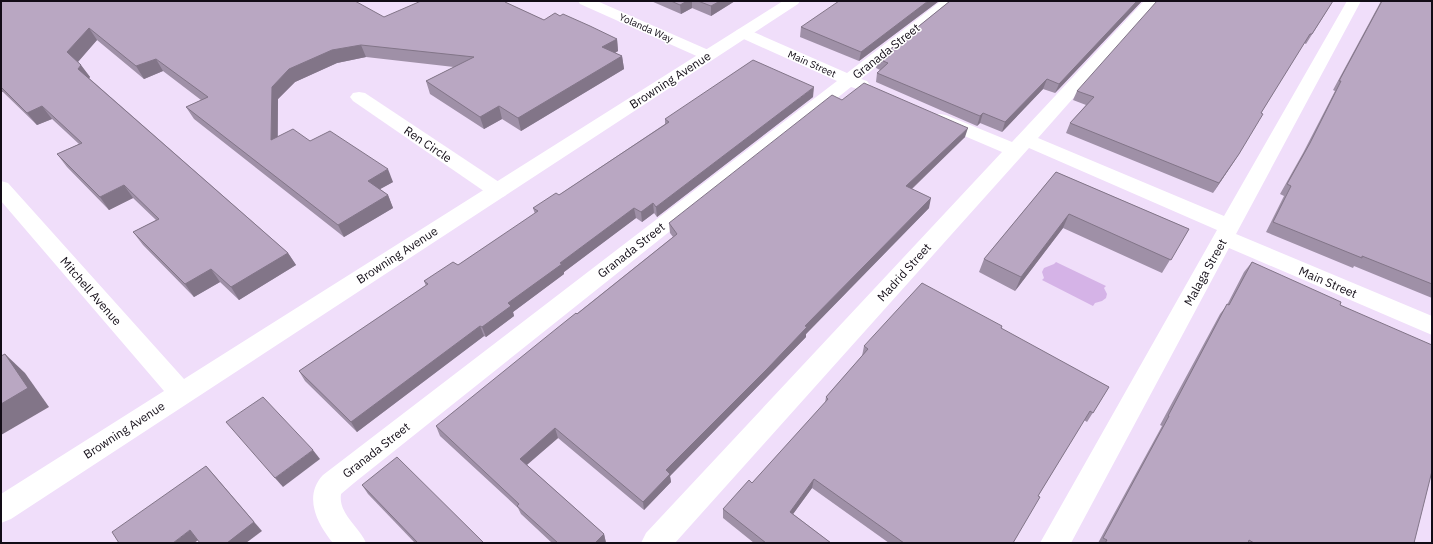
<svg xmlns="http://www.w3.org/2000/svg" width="1433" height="544" viewBox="0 0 1433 544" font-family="'IBM Plex Sans',sans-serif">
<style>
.water{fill:#d5b3e7}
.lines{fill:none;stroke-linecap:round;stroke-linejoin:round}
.street{fill:#fff;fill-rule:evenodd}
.secondary{fill:#fff;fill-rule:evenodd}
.wall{fill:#9f90a7}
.shaded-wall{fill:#827588}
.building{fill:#b9a7c2;stroke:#827588}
.labels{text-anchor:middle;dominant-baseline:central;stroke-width:3;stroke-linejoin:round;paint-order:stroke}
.far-street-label{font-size:10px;fill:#120c16;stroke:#fff}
.street-label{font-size:12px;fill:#120c16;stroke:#fff}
</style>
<rect width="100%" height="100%" fill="#f0defa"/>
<path class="water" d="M1056 262 1106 286 1104 288 1107 294 1106 298 1102 301 1095 303 1093 306 1042 280 1044 278 1042 272 1044 268 1054 264Z"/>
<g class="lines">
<g class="street">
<path d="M578 1H597L713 52 715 55 713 58 707 60 701 58 580 4Z"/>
<path d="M941 1H957L861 79 867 81 870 85 867 89 861 90 851 87 354 483 341 494C338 514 359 526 366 543H333C317 524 303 496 323 475L837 81 737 36 735 33 737 30 743 28 749 30 847 73Z"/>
<path d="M1144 1H1159L1038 138 1224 216 1347 1H1361L1236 234 1432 316V335L1229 248 1071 543H1040L1217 230 1029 148 675 543H641L646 533 1002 152 934 123 931 119 934 115 940 114 946 115 1012 142Z"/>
<path d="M359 92 365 93 505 186 508 191 505 196 498 198 491 196 353 101 350 97 353 93Z"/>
</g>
<path class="secondary" d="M783 1H800L798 4 11 519 1 523V494L164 391 1 201V181L8 183 184 379Z"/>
</g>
<g class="wall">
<path d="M1 1 384 17 505 2 544 20 617 39 618 51 615 53 622 56 624 69 521 131 502 119 484 129 430 94 426 81 454 67 366 57 337 63 295 82 278 99V137L310 141 393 182 380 189 388 195 393 208 344 237 194 119 186 107 201 100 163 71 144 79 97 40 78 62 90 77 89 78 288 253 296 265 239 300 220 282 194 297 143 245 133 232 156 220 133 198 109 210 67 167 57 154 79 144 52 119 37 125 3 92H1Z"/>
<path d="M651 1H735L711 16 692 8 681 14Z"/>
<path d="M939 1 859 61 800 37 801 27Z"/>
<path d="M950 1H1142L1055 93 1043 89 1002 132 980 123 977 126 876 82 877 73 880 70 876 68 878 59Z"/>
<path d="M1333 1 1306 44 1304 43 1261 113 1239 154 1213 193 1066 133 1070 123 1086 105 1073 100 1077 91Z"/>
<path d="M1381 1H1432V298L1354 266 1353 268 1266 232 1284 196 1280 194 1303 153 1335 91 1333 90Z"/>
<path d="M813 97 657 217 654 213 642 222 636 218 564 272V274L513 312 514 316 486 337 484 336 357 432 305 381 299 371 426 286 424 281 458 265 535 214 533 208 559 195 665 124V119Z"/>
<path d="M842 100 965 137 912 189 929 208 806 334V337L766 378 670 476 671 482 644 510 558 438 527 465 604 534 606 543H552L521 514 518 508 440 436 436 426 673 237 670 233 669 223Z"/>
<path d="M1056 172 1189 229 1162 273 1063 228 1015 291 979 272 984 259Z"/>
<path d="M1252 262 1340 305 1414 543H1098L1162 426 1160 425 1220 314 1227 305 1244 272Z"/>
<path d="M1002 326 1001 329 1109 387 1087 422 1084 420 1038 496 1013 543H889L812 488 793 514 831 543H754L723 518V509L752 483 825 403 826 397 862 356 864 346Z"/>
<path d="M362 485 484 543H415L368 494Z"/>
</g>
<g class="shaded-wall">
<path d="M687 1H692V8L681 14 680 5Z"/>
<path d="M720 1H735L711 16V6Z"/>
<path d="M928 1H939L859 61 861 52Z"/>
<path d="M1137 1H1142L1055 93 1059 84Z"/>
<path d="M89 28 97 40 76 64 67 52Z"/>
<path d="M617 39 618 51 604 59 602 47Z"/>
<path d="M361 45 366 57 337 63 295 82 278 99 277 153 271 140 272 87 289 69 332 50Z"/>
<path d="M622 56 624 69 521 131 518 118Z"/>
<path d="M156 59 163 71 144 79 136 66Z"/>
<path d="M81 65 90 77 87 81 78 69Z"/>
<path d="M1047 79 1043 89 1002 132 1005 122Z"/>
<path d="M814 87 813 97 657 217 656 207Z"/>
<path d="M42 106 52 119 37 125 27 113Z"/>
<path d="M499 106 502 119 484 129 480 117Z"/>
<path d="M983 113 980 123 977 126 980 116Z"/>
<path d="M968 128 965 137 904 196 906 186Z"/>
<path d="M1239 154 1213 193 1219 183Z"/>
<path d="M388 169 393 182 373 193 368 181Z"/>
<path d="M124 185 133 198 109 210 100 197Z"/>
<path d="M388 195 393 208 344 237 338 225Z"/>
<path d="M931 198 929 208 806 334V337L766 378 670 476 671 482 644 510 643 502 666 470 805 326Z"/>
<path d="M653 203 654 213 642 222 641 212Z"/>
<path d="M634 208 636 218 564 272V274L513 312 514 316 486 337 482 327 508 303 560 263Z"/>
<path d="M1069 214 1063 228 1015 291 1021 277Z"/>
<path d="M288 253 296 265 239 300 231 287Z"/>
<path d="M211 269 220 282 194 297 185 284Z"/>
<path d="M480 326 484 336 357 432 351 422Z"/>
<path d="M5 354 25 373 49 407 1 435V404Z"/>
<path d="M555 428 558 438 523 468 520 459Z"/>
<path d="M313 450 320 459 283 487 275 478Z"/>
<path d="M206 466 214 475 262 531 246 543H227Z"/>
<path d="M814 479 812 488 788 521 790 512Z"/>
<path d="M190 530 200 539 194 543H173Z"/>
<path d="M604 534 606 543H595Z"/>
</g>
<g class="building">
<path d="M1 1H355L384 17 421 1H505V2L544 20 555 13 560 16 563 14 590 26 617 39 602 47 622 56 518 118 499 106 480 117 426 81 474 57 361 45 332 50 289 69 272 87 271 140 293 129 310 141 330 131 388 169 368 181 388 195 338 225 186 107 208 97 156 59 136 66 89 28 67 52 81 65 78 69 288 253 231 287 211 269 185 284 133 232 159 219 124 185 100 197 57 154 82 143 42 106 27 113 1 87Z"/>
<path d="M671 1H687L680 5Z"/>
<path d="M698 1H720L711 6Z"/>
<path d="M839 1H928L861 52 801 27Z"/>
<path d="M950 1H1137L1059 84 1047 79 1005 122 983 113 980 116 877 73 888 63 878 59Z"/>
<path d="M1157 1H1333L1312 34H1310L1261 113 1263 114 1239 154 1219 183 1070 123 1094 97 1077 91Z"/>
<path d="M1382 1H1432V284L1362 256V258L1273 222 1291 186 1287 184 1310 143 1341 81H1339Z"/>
<path d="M753 60 814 87 656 207 653 203 641 212 634 208 560 263 562 264 508 303 511 306 482 327 480 326 351 422 299 371 428 284 424 281 453 262 458 265 538 211 533 208 556 193 559 195 669 122 665 119Z"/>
<path d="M864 83 968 128 906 186 931 198 805 326 807 327 767 369 666 470 670 474 643 502 555 428 520 459 604 534 595 543H558L517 506 519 504 436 426 556 329 576 313 577 314 677 234 669 223 832 95 842 100Z"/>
<path d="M1056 172 1189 229 1171 260 1069 214 1021 277 984 259Z"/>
<path d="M1252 262 1341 302 1340 305 1432 345V471L1414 543H1254L1249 540 1248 543H1105L1107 540 1103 538 1169 416H1168L1227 304 1229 305Z"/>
<path d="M922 283 1002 326 1001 328 1109 387 1093 413 1090 411 1038 496 1040 497 1013 543H904L814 479 790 512 831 543H766L723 509 749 480 752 483 828 399 826 397 868 349 864 346Z"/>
<path d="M5 354 28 388 1 404V356Z"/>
<path d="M263 397 313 450 275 478 226 422Z"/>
<path d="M397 457 484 543H418L362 485Z"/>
<path d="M206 466 254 522 227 543H200L190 530 173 543H119L112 532Z"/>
</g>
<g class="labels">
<g class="far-street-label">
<text transform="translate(646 28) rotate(24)">Yolanda Way</text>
<text transform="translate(812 64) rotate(24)">Main Street</text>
</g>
<g class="street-label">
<text transform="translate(886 51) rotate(-38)">Granada Street</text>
<text transform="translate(670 80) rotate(-33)">Browning Avenue</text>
<text transform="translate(428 144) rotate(34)">Ren Circle</text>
<text transform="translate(631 250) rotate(-38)">Granada Street</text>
<text transform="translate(397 255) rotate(-33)">Browning Avenue</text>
<text transform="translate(904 272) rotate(-48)">Madrid Street</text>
<text transform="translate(1205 272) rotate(-61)">Malaga Street</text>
<text transform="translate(1328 282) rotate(23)">Main Street</text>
<text transform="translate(91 291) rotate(49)">Mitchell Avenue</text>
<text transform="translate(124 430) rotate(-33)">Browning Avenue</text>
<text transform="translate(376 450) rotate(-38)">Granada Street</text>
</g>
</g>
<rect width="1433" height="544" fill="none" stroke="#120c16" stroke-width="4"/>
</svg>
